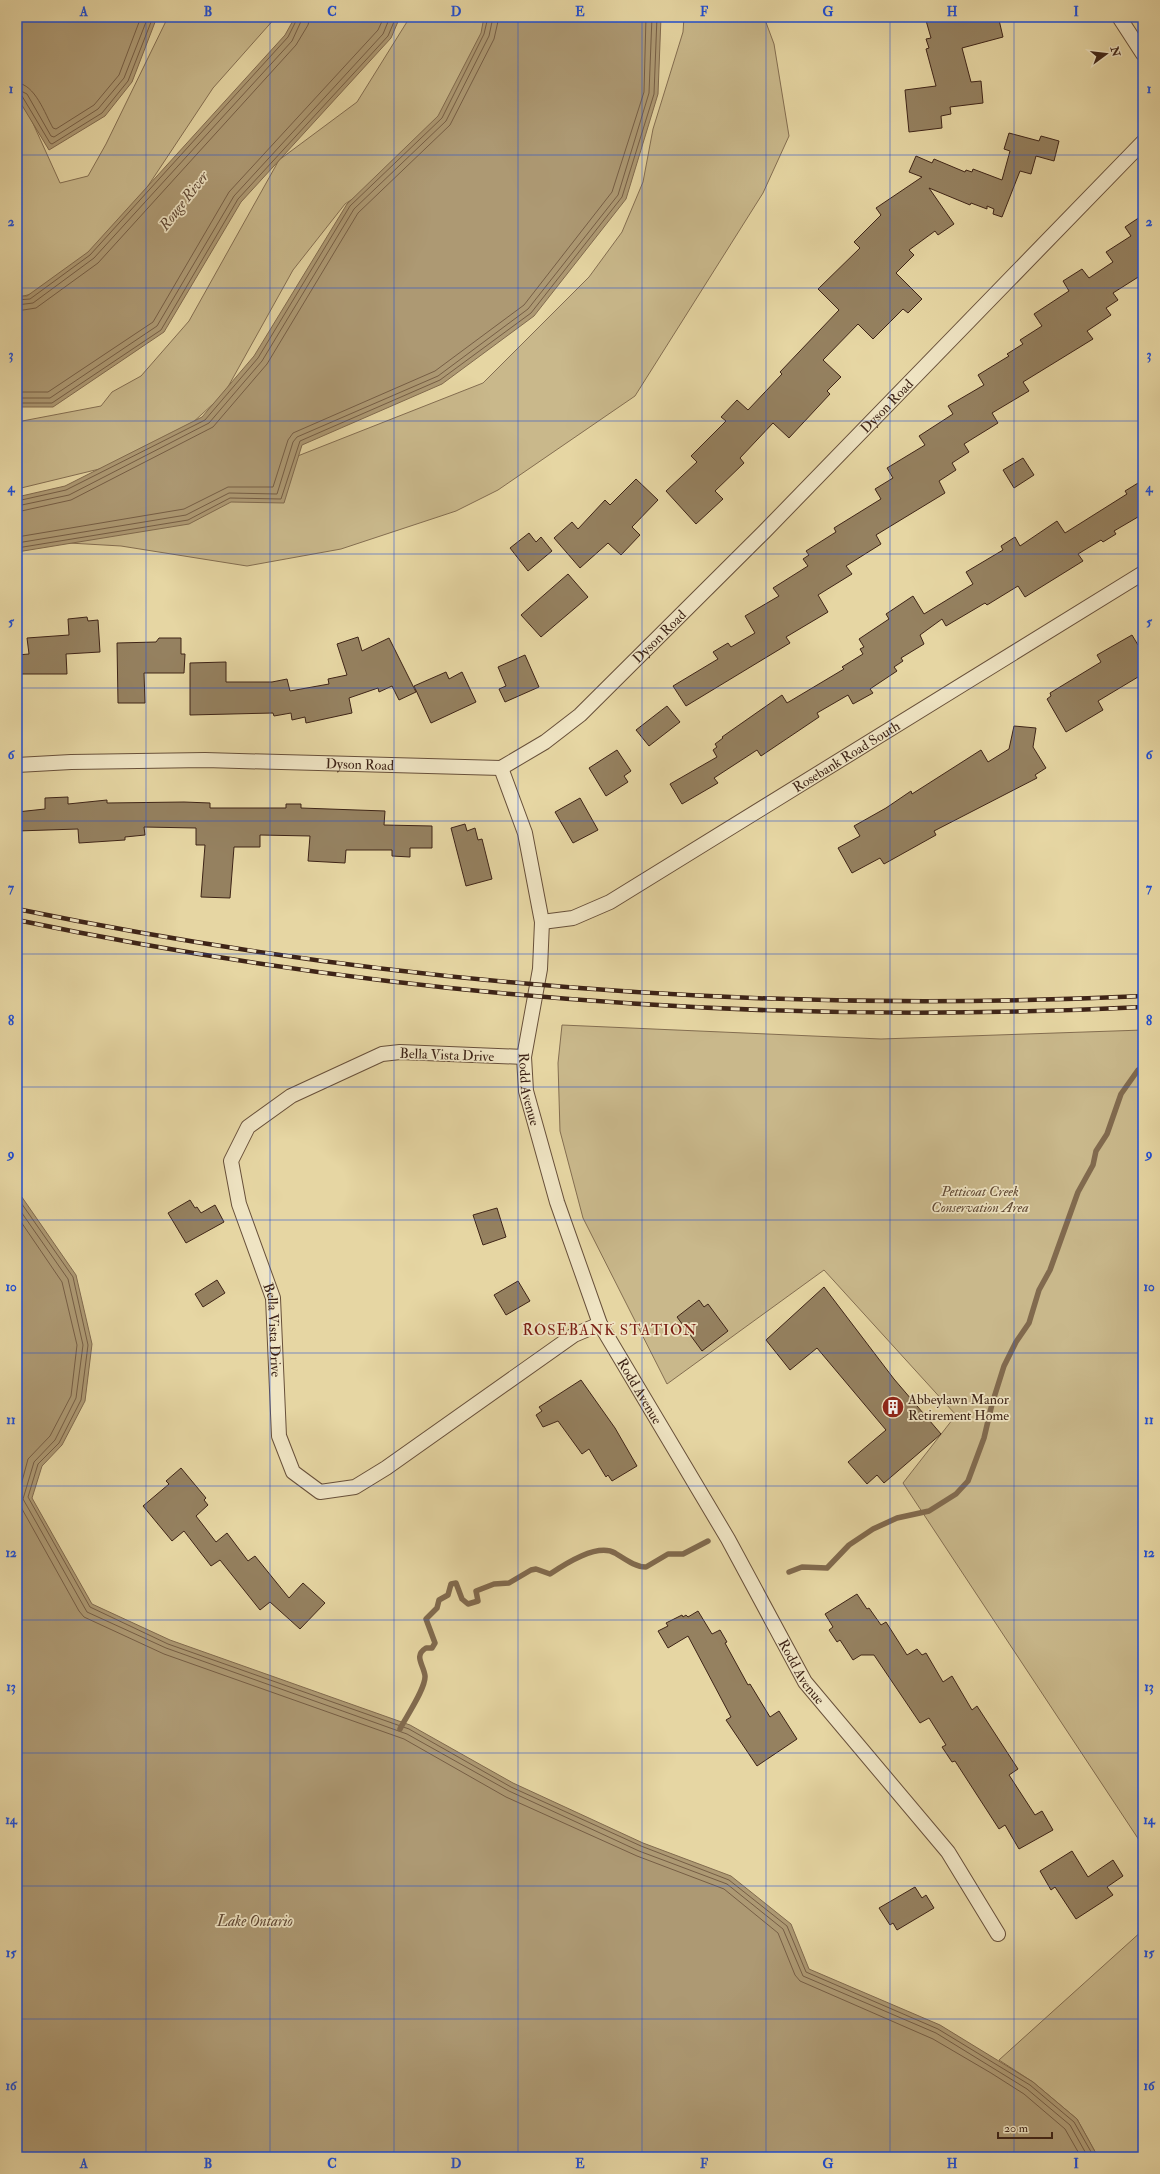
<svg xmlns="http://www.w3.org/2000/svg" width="1160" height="2174" viewBox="0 0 1160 2174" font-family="'IM FELL Double Pica',serif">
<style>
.green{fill:#c9b88b;stroke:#846e51}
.water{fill:#ad9973;stroke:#816a4e}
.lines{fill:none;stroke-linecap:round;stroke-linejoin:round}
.shore{stroke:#765e45;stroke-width:1}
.stream{stroke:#816a4e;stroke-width:5.5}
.building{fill:#958160;stroke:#3e2417}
.minor-casing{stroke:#68503a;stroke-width:16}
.minor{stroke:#efe4c3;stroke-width:14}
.rail-casing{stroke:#3e2417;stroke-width:4.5}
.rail{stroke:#efe4c3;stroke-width:3;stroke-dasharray:9;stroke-linecap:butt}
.grid{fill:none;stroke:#1d4ed8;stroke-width:1;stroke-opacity:0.55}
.labels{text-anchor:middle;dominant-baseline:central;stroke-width:3.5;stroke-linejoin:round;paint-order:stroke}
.street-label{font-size:14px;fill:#3e2417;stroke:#efe4c3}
.park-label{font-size:14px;font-style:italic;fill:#614934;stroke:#efe4c3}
.poi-label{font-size:14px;fill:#3e2417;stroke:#efe4c3;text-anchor:start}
.water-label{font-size:15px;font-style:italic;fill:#5f4733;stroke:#efe4c3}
.neighbourhood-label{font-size:15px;letter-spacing:1px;fill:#7a1f14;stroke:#efe4c3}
.neatline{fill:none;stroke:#1d4ed8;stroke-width:1.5}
.grid-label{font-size:13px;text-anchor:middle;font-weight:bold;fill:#1d4ed8}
</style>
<rect width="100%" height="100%" fill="#e6d6a3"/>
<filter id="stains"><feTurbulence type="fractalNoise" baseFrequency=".005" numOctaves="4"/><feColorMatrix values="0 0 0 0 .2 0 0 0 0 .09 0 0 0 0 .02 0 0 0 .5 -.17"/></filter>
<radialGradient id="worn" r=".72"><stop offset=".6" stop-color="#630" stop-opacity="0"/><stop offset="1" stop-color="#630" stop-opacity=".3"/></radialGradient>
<g class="green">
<path d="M168 17H276L213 88 138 201 84 265 48 289 17 298V88L60 183 88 176 106 144Z"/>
<path d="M410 17H494L428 148 345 204 293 270 224 394 157 455 17 489V422L101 406 112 392 141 376 189 321 279 160 357 102Z"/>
<path d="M684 17H764L774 44 789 136 763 193 635 396 498 490 456 511 341 549 247 566 121 546 17 540 257 472 483 383 589 277 622 232 643 182 653 129 683 32Z"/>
<path d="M562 1025 881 1039 1143 1030V1846L903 1483 956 1415 824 1270 667 1384 583 1218 560 1131 558 1063Z"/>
<path d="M1143 1930V2157H1098L1077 2119 1033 2082 999 2060Z"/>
</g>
<g class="water">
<path d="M17 17H157L132 82 105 116 49 150 17 97Z"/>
<path d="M295 17H400L391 38 241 202 164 332 53 407H17V296H27L88 252 285 35Z"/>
<path d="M484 17H661L658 94 626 199 534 316 442 384 302 445 284 503 231 502 189 524 17 552V497L65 486 202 417 254 356 347 204 438 116 481 33Z"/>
<path d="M17 1190 76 1275 92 1344 85 1401 62 1445 42 1466 32 1498 92 1604 170 1640 410 1725 513 1783 643 1843 731 1876 791 1924 809 1969 940 2025 1033 2082 1077 2119 1098 2157H17Z"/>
</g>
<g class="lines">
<g class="shore">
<path d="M17 83C35 84 45 114 53 128L56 129 94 105 119 75 141 17"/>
<path d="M17 89 27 94 51 136 54 137 98 109 124 78 148 17"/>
<path d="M17 94 22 96 50 143 52 144 102 113 128 81 153 17"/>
<path d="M17 300 30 299 90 255 288 37 298 17"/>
<path d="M17 305 33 303 94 258 292 41 303 17"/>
<path d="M17 311 36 308 98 263 296 45 308 25 310 17"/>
<path d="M17 392H48L153 322 229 192 378 30 384 17"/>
<path d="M17 398H50L157 326 234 196 383 34 390 17"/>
<path d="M17 403H52L161 330 238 199 388 36 396 17"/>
<path d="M17 501 66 490 205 420 258 358 350 206 442 118 484 34 488 17"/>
<path d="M17 506 69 495 209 423 262 361 354 209 446 121 489 36 493 17"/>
<path d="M17 512 71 500 213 427 267 364 358 213 450 125 494 39 499 17"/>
<path d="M17 537 184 509 228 487H273L288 440 293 433 435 371 524 305 612 192 644 92 646 17"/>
<path d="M17 543 186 515 229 493 277 494 293 442 297 437 438 376 528 309 618 195 649 93 652 17"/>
<path d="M17 548 188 520 230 498 281 499 300 441 440 380 531 313 622 197 654 94 657 17"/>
<path d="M17 1197 73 1277 88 1345 81 1400 59 1443 38 1464 28 1497 90 1607 168 1644 409 1729 511 1787 641 1846 729 1880 787 1926 806 1972 938 2029 1030 2085 1074 2122 1094 2157"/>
<path d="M17 1206 68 1279 83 1345 76 1398 55 1440 34 1462 23 1499 87 1612 166 1648 407 1734 509 1791 639 1851 727 1884 783 1929 803 1976 936 2033 1027 2089 1070 2125 1088 2157"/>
<path d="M17 1216 62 1282 77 1345 71 1396 50 1436 28 1459 17 1500 79 1611 84 1617 164 1654 404 1739 506 1797 637 1856 724 1889 778 1933 795 1975 800 1981 933 2039 991 2073 1024 2094 1065 2129 1081 2157"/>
</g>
<g class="stream">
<path d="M789 1572 802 1567 827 1568 849 1545 873 1529 897 1518 929 1511 956 1494 968 1481 984 1438 992 1404 1004 1366 1016 1342 1029 1323 1039 1290 1050 1270 1078 1192 1093 1165 1096 1151 1107 1134 1121 1094 1138 1070 1143 1067"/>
<path d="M400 1729C406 1717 426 1688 425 1676 424 1665 413 1656 426 1648H432L435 1643 426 1619 437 1608 439 1600 448 1595 451 1584 456 1583 462 1599 468 1604 478 1601 476 1591 494 1584 509 1583 531 1570 536 1569 550 1574C565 1564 597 1543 615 1553 625 1559 635 1567 646 1567L668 1554H683L708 1541"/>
</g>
</g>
<g class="building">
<path d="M925 17H994V21L999 20 1003 37 962 48 971 82 981 81 983 103 950 107 951 114 941 116 942 128 909 132 905 90 936 86 926 49 929 48 926 39 931 38Z"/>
<path d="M1009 133 1039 141 1041 136 1059 141 1054 161 1036 156 1031 174 1020 171 1002 217 993 214 994 209 987 206V209L971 203 970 205 929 188 954 224 938 235 935 231 909 250 914 255 896 273 922 299 908 313 903 309 873 339 858 324 823 360 841 377 827 391 830 394 789 438 773 423 740 458 744 463 715 491 723 499 696 524 666 491 697 462 691 456 726 421 721 417 737 400 748 410 782 374 780 372 839 310 818 289 860 248 854 242 881 215 876 208 922 177 909 172 916 156 932 163 934 159 965 172 966 170 972 172 973 169 1002 180 1010 151 1004 149Z"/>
<path d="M1143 215V274L1113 293 1118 300 1106 308 1111 315 1087 331 1093 339 1023 382 1029 391 992 413 998 423 964 444 969 452 952 463 956 470 939 481 945 493 876 535 881 544 846 566 852 574 818 595 828 612 786 637 790 643 686 706 673 686 718 659 713 652 728 643 731 647 755 633 745 616 779 596 773 588 808 566 803 559 809 555 806 551 836 532 834 528 881 499 875 489 893 478 887 468 925 445 919 436 953 414 948 406 984 385 978 375 1009 356 1007 354 1023 344 1020 340 1042 326 1034 314 1069 291 1063 281 1082 269 1089 278 1113 262 1106 252 1131 236 1125 227Z"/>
<path d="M1023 458 1034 475 1014 488 1003 470Z"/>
<path d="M636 479 658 500 632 527 640 535 621 555 608 543 580 568 554 538 572 522 578 529 605 500 610 505Z"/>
<path d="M1143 480V514L1114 531 1116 534 1103 542 1101 540 1078 554 1083 561 1025 597 1018 586 987 605 985 603 946 626 942 619 920 635 924 644 901 658 903 661 894 667 897 671 870 689 873 693 853 704 848 695 817 713 819 717 761 756 757 750 714 778 718 783 682 804 670 784 717 757 713 750 717 747 715 744 723 738 722 737 782 695 787 703 844 669 842 667 863 654 860 649 864 647 859 639 889 619 886 614 913 596 924 614 973 584 966 572 1003 550 1001 546 1015 537 1020 546 1057 521 1065 533 1127 494 1125 491Z"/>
<path d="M529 533 536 542 541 537 552 551 528 571 510 548Z"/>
<path d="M568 574 588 597 541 637 521 615Z"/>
<path d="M87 617 88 621 98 620 100 652 66 654 67 674H17V655L29 654 27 638 69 635 68 619Z"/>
<path d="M1132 635 1138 645 1143 642V674L1098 701 1103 710 1066 732 1047 699 1051 696 1050 693 1101 662 1097 655Z"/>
<path d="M358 637 362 651 389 638 416 692 399 700 392 686 379 692 378 688 349 698 352 713 306 723 305 717 292 720 291 713 274 716 273 713 190 715V663L226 662V682H272L287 679 290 691 329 684 328 679 347 675 337 644Z"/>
<path d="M159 638H181V654H185L184 673H144L145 703H118L117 643 156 642Z"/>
<path d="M525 655 539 687 505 702 499 689 506 686 498 667Z"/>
<path d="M446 672 449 679 462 672 476 702 431 723 414 686Z"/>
<path d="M667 706 680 722 649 746 636 730Z"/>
<path d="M1014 726 1036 728 1033 747 1046 768 1035 775 1037 778 934 831 936 835 884 864 880 858 852 873 838 848 860 836 854 826 886 808 911 791 912 794 981 750 988 762 1009 749Z"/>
<path d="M617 750 631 771 624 776 628 782 606 796 589 768Z"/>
<path d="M68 797V804L107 800V803L184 802 210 803V808H286V804H301V808L385 811 384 825 432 826V848H410V857L392 856V850H346L345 863 308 861 310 836 260 835V847H234L230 898 201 897 205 845H196V828L144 827 145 835 125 837V840L79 843 78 829 17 831V812L45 809V798Z"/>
<path d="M580 798 598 830 573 843 555 812Z"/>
<path d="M465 824 467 831 475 828 478 840 482 839 492 879 466 886 451 828Z"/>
<path d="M190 1200 195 1208 197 1207 201 1213 215 1205 224 1222 186 1243 168 1213Z"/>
<path d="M497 1208 506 1237 483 1245 473 1215Z"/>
<path d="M217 1280 225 1293 203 1307 195 1294Z"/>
<path d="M518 1281 530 1301 506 1315 494 1295Z"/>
<path d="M824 1287 894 1379 941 1434 884 1483 877 1475 867 1484 848 1462 886 1430 817 1348 790 1370 766 1340Z"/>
<path d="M699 1300 704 1307 708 1304 728 1331 702 1351 677 1317Z"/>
<path d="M581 1380 615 1428 637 1466 612 1481 608 1475 606 1477 589 1449 582 1454 558 1421 543 1427 536 1415 542 1411 539 1407Z"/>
<path d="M181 1468 206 1498 204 1500 208 1505 196 1516 216 1542 227 1533 248 1561 255 1556 289 1598 303 1583 325 1603 300 1629 270 1602 260 1610 220 1560 211 1566 184 1531 172 1541 143 1506 169 1484 166 1481Z"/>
<path d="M857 1594 867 1609 869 1608 881 1625 886 1622 907 1655 917 1649 922 1655 926 1653 943 1682 952 1676 972 1710 977 1706 1018 1769 1009 1775 1035 1815 1042 1811 1053 1830 1019 1849 1005 1825 999 1829 955 1761 952 1762 942 1747 946 1745 929 1718 920 1723 874 1655H861L853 1660 840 1640 837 1642 829 1630 833 1627 825 1614Z"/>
<path d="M698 1611 712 1634 720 1630 727 1642 725 1643 748 1685 750 1684 770 1717 779 1711 797 1739 757 1766 726 1720 731 1717 688 1636 668 1648 658 1631 668 1626 666 1623 682 1615 683 1617 686 1615 688 1617Z"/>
<path d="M1072 1851 1088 1877 1113 1860 1123 1876 1107 1887 1113 1895 1076 1919 1055 1887 1051 1890 1040 1871Z"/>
<path d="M915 1887 922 1898 926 1895 934 1908 897 1930 893 1923 890 1925 879 1908Z"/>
</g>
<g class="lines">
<g class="minor-casing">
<g id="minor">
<path d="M1119 17 1143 54"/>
<path id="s1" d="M17 765 71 762 205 760 501 768 545 742 580 715 764 532 1143 142"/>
<path id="s2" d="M501 768 525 833 542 922 540 969 524 1057 526 1091 557 1202 600 1324 728 1539 805 1682 948 1852 998 1934"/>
<path id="s3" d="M542 922 573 918 610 902 1143 573"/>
<path id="s4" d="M524 1057 400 1052 382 1054 291 1096 248 1127 231 1161 239 1204 273 1298 279 1436 293 1472 320 1492 355 1487 386 1468 574 1335 600 1324"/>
</g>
</g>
<use href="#minor" class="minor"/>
<g class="rail-casing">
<g id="rail">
<path d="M17 909C387 985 766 1014 1143 996"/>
<path d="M17 920C386 997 766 1026 1143 1007"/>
</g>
</g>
<use href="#rail" class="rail"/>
</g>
<path class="grid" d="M146 17V2157M270 17V2157M394 17V2157M518 17V2157M642 17V2157M766 17V2157M890 17V2157M1014 17V2157M17 155H1143M17 288H1143M17 421H1143M17 554H1143M17 688H1143M17 821H1143M17 954H1143M17 1087H1143M17 1220H1143M17 1353H1143M17 1486H1143M17 1620H1143M17 1753H1143M17 1886H1143M17 2019H1143"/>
<defs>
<g id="building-disc" transform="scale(1.15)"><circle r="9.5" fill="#8f2418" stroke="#efe4c3"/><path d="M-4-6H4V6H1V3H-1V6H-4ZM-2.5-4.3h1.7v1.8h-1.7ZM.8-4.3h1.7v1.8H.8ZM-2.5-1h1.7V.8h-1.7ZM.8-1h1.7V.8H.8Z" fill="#fff"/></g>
</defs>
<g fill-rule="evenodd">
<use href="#building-disc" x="893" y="1407"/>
</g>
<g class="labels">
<g class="street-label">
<text stroke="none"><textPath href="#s1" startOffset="1015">Dyson Road</textPath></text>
<text stroke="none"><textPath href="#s1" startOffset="691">Dyson Road</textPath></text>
<text stroke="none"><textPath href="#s3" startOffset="349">Rosebank Road South</textPath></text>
<text stroke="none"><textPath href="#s1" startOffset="343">Dyson Road</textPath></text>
<text transform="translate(447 1055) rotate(2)">Bella Vista Drive</text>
<text stroke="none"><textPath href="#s2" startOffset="329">Rodd Avenue</textPath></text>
<text stroke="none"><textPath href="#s4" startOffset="509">Bella Vista Drive</textPath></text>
<text stroke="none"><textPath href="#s2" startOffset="653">Rodd Avenue</textPath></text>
<text stroke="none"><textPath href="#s2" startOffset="977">Rodd Avenue</textPath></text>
</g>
<g class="park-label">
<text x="980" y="1191">Petticoat Creek<tspan x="980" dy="16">Conservation Area</tspan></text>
</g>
<g class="poi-label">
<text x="908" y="1399">Abbeylawn Manor<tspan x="908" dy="16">Retirement Home</tspan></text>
</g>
<g class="water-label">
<text transform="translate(184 201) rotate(-52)">Rouge River</text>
<text x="255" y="1921">Lake Ontario</text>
</g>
<g class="neighbourhood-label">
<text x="610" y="1330">ROSEBANK STATION</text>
</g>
</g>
<rect width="1160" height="2174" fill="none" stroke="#e6d6a3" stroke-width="44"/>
<g transform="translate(1106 54) rotate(75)" stroke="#efe4c3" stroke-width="3" paint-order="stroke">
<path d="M0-3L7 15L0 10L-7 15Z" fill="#3e2417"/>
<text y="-6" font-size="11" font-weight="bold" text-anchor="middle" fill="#3e2417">N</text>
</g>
<path d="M998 2132v6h54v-6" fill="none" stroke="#3e2417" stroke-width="2"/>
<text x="1004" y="2132" font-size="12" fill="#3e2417" stroke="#efe4c3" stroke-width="3" paint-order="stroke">20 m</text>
<rect x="22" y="22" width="1116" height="2130" class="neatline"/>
<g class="grid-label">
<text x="84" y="16">A</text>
<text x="208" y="16">B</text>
<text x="332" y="16">C</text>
<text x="456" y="16">D</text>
<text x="580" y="16">E</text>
<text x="704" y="16">F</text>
<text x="828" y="16">G</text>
<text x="952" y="16">H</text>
<text x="1076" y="16">I</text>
<text x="11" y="93">1</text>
<text x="1149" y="93">1</text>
<text x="11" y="226">2</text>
<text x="1149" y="226">2</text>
<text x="11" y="359">3</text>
<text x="1149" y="359">3</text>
<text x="11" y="492">4</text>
<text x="1149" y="492">4</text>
<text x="11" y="626">5</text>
<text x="1149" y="626">5</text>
<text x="11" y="759">6</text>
<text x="1149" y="759">6</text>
<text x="11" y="892">7</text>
<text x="1149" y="892">7</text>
<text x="11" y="1025">8</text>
<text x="1149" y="1025">8</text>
<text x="11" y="1158">9</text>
<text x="1149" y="1158">9</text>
<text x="11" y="1291">10</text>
<text x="1149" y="1291">10</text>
<text x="11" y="1424">11</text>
<text x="1149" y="1424">11</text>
<text x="11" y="1557">12</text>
<text x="1149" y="1557">12</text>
<text x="11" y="1691">13</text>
<text x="1149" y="1691">13</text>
<text x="11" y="1824">14</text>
<text x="1149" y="1824">14</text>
<text x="11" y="1957">15</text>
<text x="1149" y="1957">15</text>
<text x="11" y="2090">16</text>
<text x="1149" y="2090">16</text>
<text x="84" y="2168">A</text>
<text x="208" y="2168">B</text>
<text x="332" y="2168">C</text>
<text x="456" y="2168">D</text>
<text x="580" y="2168">E</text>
<text x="704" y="2168">F</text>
<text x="828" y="2168">G</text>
<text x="952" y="2168">H</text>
<text x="1076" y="2168">I</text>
</g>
<rect width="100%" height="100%" filter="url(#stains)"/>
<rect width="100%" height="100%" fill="url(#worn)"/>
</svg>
